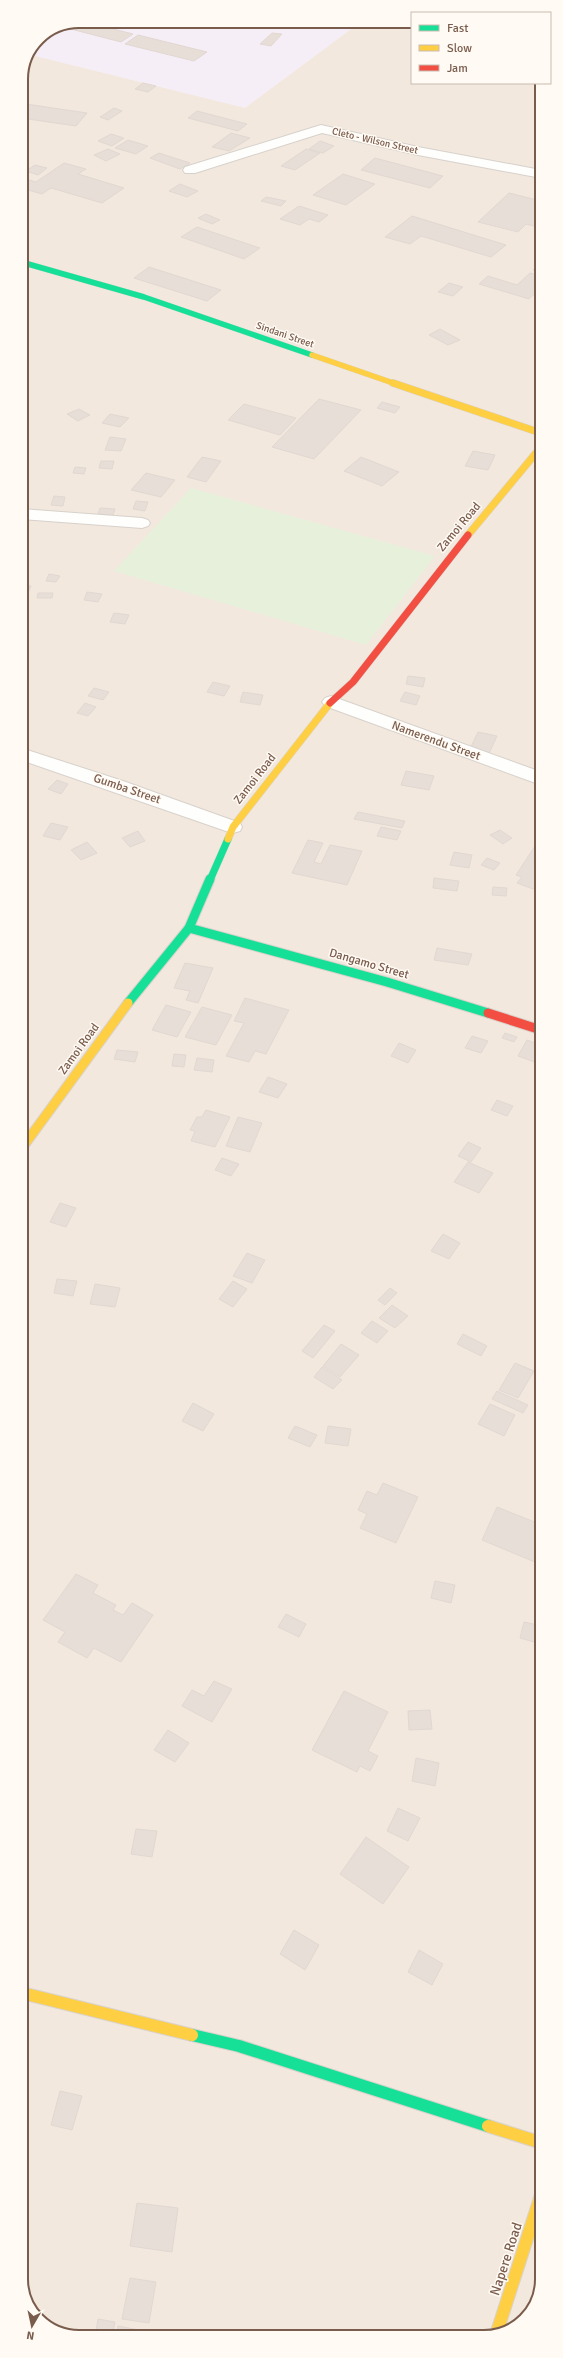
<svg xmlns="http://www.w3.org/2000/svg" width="563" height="2358" viewBox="0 0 563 2358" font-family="Signika,sans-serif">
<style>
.residential{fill:#f2e8de}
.education{fill:#f6eef6}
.green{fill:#e7f0db}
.building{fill:#e6ded7;stroke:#e2d8d2}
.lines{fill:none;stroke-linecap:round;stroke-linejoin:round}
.street-casing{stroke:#d7d1cb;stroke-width:2}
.fast-far3-casing{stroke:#d9d2cb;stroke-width:6}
.fast-far2-casing{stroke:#d9d2cb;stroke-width:8}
.fast-far1-casing{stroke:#d9d2cb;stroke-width:11}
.fast-casing{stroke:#d9d2cb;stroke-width:14}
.slow-far3-casing{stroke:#d9d2cb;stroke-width:6}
.slow-far2-casing{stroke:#d9d2cb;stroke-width:8}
.slow-far1-casing{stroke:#d9d2cb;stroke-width:11}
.slow-casing{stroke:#d9d2cb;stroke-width:14}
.jam-far1-casing{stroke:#d9d2cb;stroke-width:8}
.jam-casing{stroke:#d9d2cb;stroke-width:11}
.street{fill:#fefefd;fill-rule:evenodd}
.fast-far3{stroke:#16e098;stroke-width:5.5}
.fast-far2{stroke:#16e098;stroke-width:7}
.fast-far1{stroke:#16e098;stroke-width:9}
.fast{stroke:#16e098;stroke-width:12}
.slow-far3{stroke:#ffcf43;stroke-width:5.5}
.slow-far2{stroke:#ffcf43;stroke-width:7}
.slow-far1{stroke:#ffcf43;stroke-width:9}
.slow{stroke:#ffcf43;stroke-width:12}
.jam-far1{stroke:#f24e42;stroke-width:7}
.jam{stroke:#f24e42;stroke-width:9}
.labels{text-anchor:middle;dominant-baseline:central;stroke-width:3;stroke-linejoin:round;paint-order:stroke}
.far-street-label{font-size:10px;fill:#7a5c4d;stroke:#fffaf3}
.street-label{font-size:12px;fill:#7a5c4d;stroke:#fffaf3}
.near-street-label{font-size:14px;fill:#7a5c4d;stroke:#fffaf3}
.rim{fill:none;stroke:#7a5c4d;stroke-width:2}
</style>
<rect width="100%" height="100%" fill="#f9f5f0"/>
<path class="residential" d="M79 21H412V83H541L542 2280 528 2317 495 2336 75 2337 40 2323 22 2290 21 78 38 38Z"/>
<path class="education" d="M79 21H362L245 108 31 55 38 38Z"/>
<path class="green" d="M191 488 435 556 366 645 114 571Z"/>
<g class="building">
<path d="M79 21H82L133 34 121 42 63 27Z"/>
<path d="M272 33 282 34 271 46 260 44Z"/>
<path d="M138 35 207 52 194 61 125 44Z"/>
<path d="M143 83 156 86 148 92 135 89Z"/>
<path d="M26 104 87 113 76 126 21 118V109Z"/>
<path d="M114 108 122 111 108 120 100 117Z"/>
<path d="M197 111 247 124 238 131 188 118Z"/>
<path d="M231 133 250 138 229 151 212 147Z"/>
<path d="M111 134 124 138 112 146 98 141Z"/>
<path d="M128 140 148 146 136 154 115 148Z"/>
<path d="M320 141 334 146 323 153 309 149Z"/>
<path d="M108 149 120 154 106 161 94 155Z"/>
<path d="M306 149 320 153 295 170 281 166Z"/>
<path d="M159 153 190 163 180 169 150 158Z"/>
<path d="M375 158 443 176 430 188 361 170Z"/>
<path d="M64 163 86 169 78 174 124 188 102 203 51 188 42 194 21 188V185L29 180 36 182Z"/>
<path d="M35 165 47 168 38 175 26 171Z"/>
<path d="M343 174 375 184 346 205 313 195Z"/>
<path d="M180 184 198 191 187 197 169 191Z"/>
<path d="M509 193 541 201V228L526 224 518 232 478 222Z"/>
<path d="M266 197 286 201 281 206 261 201Z"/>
<path d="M299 206 328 215 319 222 309 219 300 225 280 219Z"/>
<path d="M206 214 220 220 212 224 198 218Z"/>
<path d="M412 216 506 245 491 257 421 236 410 244 385 237Z"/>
<path d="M197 227 260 248 244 259 181 237Z"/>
<path d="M541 262V272L533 270Z"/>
<path d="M149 267 221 290 207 301 134 278Z"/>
<path d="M530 273 541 276 534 284 541 286V293L536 292 529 299 479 284 488 276 517 285Z"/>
<path d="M449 283 463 287 453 296 438 292Z"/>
<path d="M440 329 460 340 448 345 429 335Z"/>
<path d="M319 399 361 410 314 459 272 447Z"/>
<path d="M382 402 400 407 395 413 377 408Z"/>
<path d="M244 404 296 418 280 435 228 420Z"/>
<path d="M79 409 90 415 78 421 67 414Z"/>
<path d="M110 414 129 418 120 427 102 423Z"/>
<path d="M110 437 126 439 121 451 105 450Z"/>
<path d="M473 451 495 455 488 470 465 466Z"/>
<path d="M202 457 221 461 206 482 187 477Z"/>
<path d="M361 457 399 472 382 486 344 471Z"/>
<path d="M101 461H114L112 469 99 468Z"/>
<path d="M75 467 86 468 84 474 73 473Z"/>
<path d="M146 473 175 480 161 497 131 490Z"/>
<path d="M54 496 65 497 63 506 51 505Z"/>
<path d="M136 501 148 502 145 511 133 509Z"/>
<path d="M100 508 115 509 113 515 98 514Z"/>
<path d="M49 574 60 576 56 582 46 581Z"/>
<path d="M21 585 31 586 27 595 21 594Z"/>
<path d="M87 592 102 594 98 602 84 600Z"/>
<path d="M38 593H53L52 598H37Z"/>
<path d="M114 613 129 615 125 624 110 622Z"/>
<path d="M408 676 425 678 423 687 406 684Z"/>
<path d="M213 682 230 686 224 696 207 692Z"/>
<path d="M94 688 109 692 103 700 88 696Z"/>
<path d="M243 692 263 695 260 705 240 702Z"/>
<path d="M405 692 420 696 416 705 400 701Z"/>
<path d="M85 703 96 707 88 716 77 713Z"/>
<path d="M478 732 497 736 488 756 469 751Z"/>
<path d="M406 771 434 776 429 790 401 785Z"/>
<path d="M57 780 68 784 61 794 48 789Z"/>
<path d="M358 812 405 821 402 828 354 819Z"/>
<path d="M51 823 68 827 60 840 43 836Z"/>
<path d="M381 827 401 831 397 840 377 836Z"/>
<path d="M500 830 512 838 503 844 490 835Z"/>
<path d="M138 831 145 841 130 847 122 838Z"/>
<path d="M308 840 323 843 314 862 321 864 330 845 362 851 347 885 292 873Z"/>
<path d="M87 842 97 853 81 860 71 850Z"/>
<path d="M537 843 541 845V892L517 883 522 877 516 875Z"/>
<path d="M454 852 472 855 469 868 450 865Z"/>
<path d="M487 858 500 863 494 870 481 865Z"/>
<path d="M434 878 459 881 457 891 433 888Z"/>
<path d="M493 887 507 888 506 896 492 895Z"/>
<path d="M437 948 472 954 468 965 434 960Z"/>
<path d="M185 963 213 968 198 1003 186 1000 190 991 174 988Z"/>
<path d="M245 998 289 1010 266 1054 255 1051 249 1062 226 1056 244 1023 234 1021Z"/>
<path d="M166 1005 191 1012 177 1037 152 1030Z"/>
<path d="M202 1007 232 1015 216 1045 185 1037Z"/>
<path d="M505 1033 517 1037 514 1042 502 1038Z"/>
<path d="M472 1036 488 1041 481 1053 465 1048Z"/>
<path d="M527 1040 541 1045 540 1064 518 1056Z"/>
<path d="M399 1043 416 1050 408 1063 391 1056Z"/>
<path d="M117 1050 138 1052 135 1062 114 1059Z"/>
<path d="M174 1054 186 1055 184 1067 172 1066Z"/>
<path d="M197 1058 214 1060 212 1072 194 1070Z"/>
<path d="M268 1077 287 1084 278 1098 259 1092Z"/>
<path d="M497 1100 513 1106 507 1116 491 1110Z"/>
<path d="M206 1110 230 1117 215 1147 191 1141 195 1131 190 1130 197 1117H202Z"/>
<path d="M238 1117 262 1123 250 1152 226 1146Z"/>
<path d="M468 1142 481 1148 471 1162 458 1156Z"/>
<path d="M222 1158 239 1164 231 1176 215 1170Z"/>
<path d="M468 1162 493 1173 479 1193 454 1182Z"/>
<path d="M60 1203 76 1208 66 1227 50 1222Z"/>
<path d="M443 1234 460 1243 449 1259 431 1251Z"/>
<path d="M247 1253 265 1260 252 1283 233 1276Z"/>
<path d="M57 1279 77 1281 73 1296 54 1293Z"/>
<path d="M233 1281 247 1289 233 1307 219 1299Z"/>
<path d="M95 1284 120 1288 115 1307 90 1304Z"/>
<path d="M390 1288 397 1293 385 1305 378 1300Z"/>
<path d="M392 1305 408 1316 395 1328 379 1318Z"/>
<path d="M372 1321 388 1331 377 1343 361 1333Z"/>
<path d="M324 1325 335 1331 313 1358 302 1351Z"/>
<path d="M463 1334 487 1346 481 1356 457 1344Z"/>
<path d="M341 1344 359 1355 340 1377 323 1366Z"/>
<path d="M515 1363 534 1371 518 1398 499 1390Z"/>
<path d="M322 1367 342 1380 333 1389 314 1377Z"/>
<path d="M497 1391 528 1405 523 1413 492 1399Z"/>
<path d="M193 1403 214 1414 203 1431 182 1421Z"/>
<path d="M490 1404 515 1415 504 1436 478 1424Z"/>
<path d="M295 1426 317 1435 310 1447 288 1438Z"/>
<path d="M328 1426 351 1429 348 1446 325 1443Z"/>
<path d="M383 1483 418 1497 396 1543 360 1528 367 1514 358 1510 367 1491 377 1495Z"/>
<path d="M497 1507 542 1525V1565L482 1540Z"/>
<path d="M76 1574 98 1585 93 1593 116 1605 113 1610 123 1615 132 1603 153 1615 121 1662 94 1648 87 1658 58 1642 65 1632 43 1620Z"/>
<path d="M435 1581 455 1585 451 1603 431 1598Z"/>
<path d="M286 1614 306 1624 299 1637 278 1627Z"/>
<path d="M524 1622 542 1626 541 1644 520 1638Z"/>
<path d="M214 1681 232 1689 212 1722 182 1706 192 1690 204 1696Z"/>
<path d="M344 1691 388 1712 368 1751 378 1756 370 1771 360 1766 357 1772 312 1750Z"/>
<path d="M430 1710 432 1729 409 1730 408 1711Z"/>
<path d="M168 1730 189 1743 175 1762 154 1750Z"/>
<path d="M416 1758 439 1763 435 1786 412 1781Z"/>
<path d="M398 1808 420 1818 408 1841 387 1831Z"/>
<path d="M136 1829 157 1831 152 1857 131 1854Z"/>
<path d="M366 1837 409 1867 383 1904 340 1874Z"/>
<path d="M294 1930 319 1945 305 1970 280 1954Z"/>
<path d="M419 1950 443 1964 432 1985 408 1972Z"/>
<path d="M60 2091 82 2096 72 2130 51 2125Z"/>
<path d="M137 2203 178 2208 172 2252 130 2246Z"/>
<path d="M130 2278 156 2282 149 2323 122 2319Z"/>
<path d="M98 2319 115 2322 112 2337H95Z"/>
<path d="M118 2326 155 2333 154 2337H116Z"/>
</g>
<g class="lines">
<g class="street-casing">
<g id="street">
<path d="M321 125 418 147 541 170V178L418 155 322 133 195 173H185L183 170 185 167Z"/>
<path d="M21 509 142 518 148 520 150 523 148 526 142 528 21 519Z"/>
<path d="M331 696 541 772V785L325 706 322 702 325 698Z"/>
<path d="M21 748 123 781 240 823 242 827 240 831 233 833 226 831 21 760Z"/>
</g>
</g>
<g class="fast-far3-casing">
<path id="fast-far3" d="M21 262 144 297 312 355"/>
</g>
<g class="fast-far2-casing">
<path id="fast-far2" d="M210 880 228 839"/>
</g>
<g class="fast-far1-casing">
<g id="fast-far1">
<path d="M189 928 387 982 488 1013"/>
<path d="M128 1003 189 928 210 879"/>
</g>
</g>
<g class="fast-casing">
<path id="fast" d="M192 2035 239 2046 488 2126"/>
</g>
<g class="slow-far3-casing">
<path id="slow-far3" d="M312 355 396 384"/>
</g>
<g class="slow-far2-casing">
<g id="slow-far2">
<path d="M393 383 541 433"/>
<path d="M468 535 541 447"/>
<path d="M228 839 233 827 330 703"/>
</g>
</g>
<g class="slow-far1-casing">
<path id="slow-far1" d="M22 1148 128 1003"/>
</g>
<g class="slow-casing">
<g id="slow">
<path d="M22 1993 192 2035"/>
<path d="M488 2126 542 2143"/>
<path d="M496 2335 542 2192"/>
</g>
</g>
<g class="jam-far1-casing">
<path id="jam-far1" d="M330 703 353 682 468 535"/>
</g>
<g class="jam-casing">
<path id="jam" d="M488 1013 541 1030"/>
</g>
<use href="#street" class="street"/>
<use href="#fast-far3" class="fast-far3"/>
<use href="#fast-far2" class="fast-far2"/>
<use href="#fast-far1" class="fast-far1"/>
<use href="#fast" class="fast"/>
<use href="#slow-far3" class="slow-far3"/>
<use href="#slow-far2" class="slow-far2"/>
<use href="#slow-far1" class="slow-far1"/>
<use href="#slow" class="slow"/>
<use href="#jam-far1" class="jam-far1"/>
<use href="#jam" class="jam"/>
</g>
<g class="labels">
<g class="far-street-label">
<text transform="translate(375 141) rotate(13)">Cleto - Wilson Street</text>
<text transform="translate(285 335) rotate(19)">Sindani Street</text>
</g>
<g class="street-label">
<text transform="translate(459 527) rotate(-50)">Zamoi Road</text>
<text transform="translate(436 741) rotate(20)">Namerendu Street</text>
<text transform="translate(255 779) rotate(-52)">Zamoi Road</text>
<text transform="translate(127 789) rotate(19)">Gumba Street</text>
<text transform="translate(369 964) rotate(16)">Dangamo Street</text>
<text transform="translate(79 1049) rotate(-54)">Zamoi Road</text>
</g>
<g class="near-street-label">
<text transform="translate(506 2259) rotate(-72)">Napere Road</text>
</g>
</g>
<path d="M0 0H563V2358H0ZM79 28H484A51 51 0 0 1 535 79V2279A51 51 0 0 1 484 2330H79A51 51 0 0 1 28 2279V79A51 51 0 0 1 79 28Z" fill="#fffaf3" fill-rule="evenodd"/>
<path class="rim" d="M79 28H484A51 51 0 0 1 535 79V2279A51 51 0 0 1 484 2330H79A51 51 0 0 1 28 2279V79A51 51 0 0 1 79 28Z"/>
<rect x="411" y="12" width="140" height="72" fill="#fffaf3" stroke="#cabbb1"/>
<rect x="419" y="25" width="20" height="6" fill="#16e098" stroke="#cabbb1"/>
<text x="447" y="32" font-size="12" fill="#7a5c4d">Fast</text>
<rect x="419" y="45" width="20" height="6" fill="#ffcf43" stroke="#cabbb1"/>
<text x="447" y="52" font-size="12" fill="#7a5c4d">Slow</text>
<rect x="419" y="65" width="20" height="6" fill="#f24e42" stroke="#cabbb1"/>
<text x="447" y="72" font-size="12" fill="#7a5c4d">Jam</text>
<g transform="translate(32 2326) rotate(189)" stroke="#fffaf3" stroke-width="3" paint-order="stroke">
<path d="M0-3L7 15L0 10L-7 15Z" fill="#7a5c4d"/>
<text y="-6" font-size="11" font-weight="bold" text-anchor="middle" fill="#7a5c4d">N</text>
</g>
</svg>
